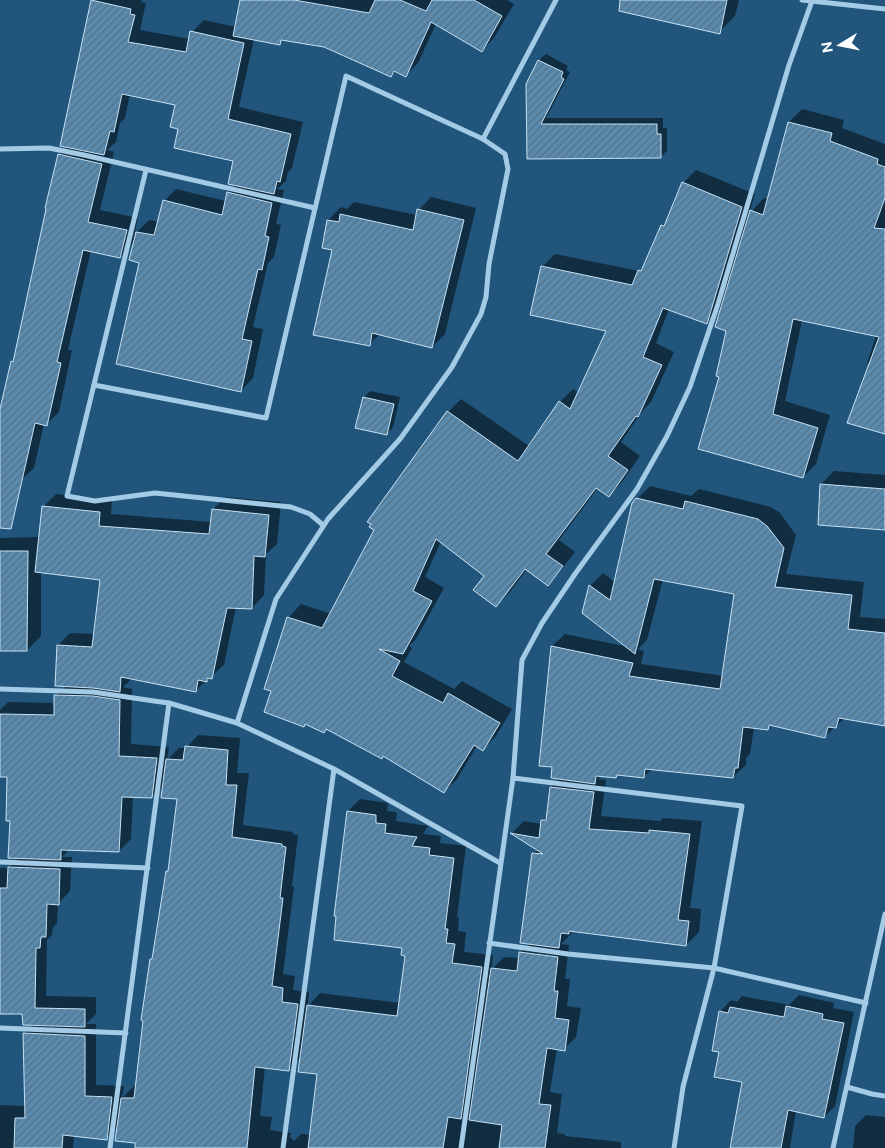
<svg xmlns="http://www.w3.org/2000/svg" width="885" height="1148" viewBox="0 0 885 1148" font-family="'Public Sans',sans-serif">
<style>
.shadow{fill:#0007;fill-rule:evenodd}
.building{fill:url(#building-hatch);stroke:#c7e2f4}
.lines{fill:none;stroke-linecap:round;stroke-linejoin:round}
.minor{stroke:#a4cbe6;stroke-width:5}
</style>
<defs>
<pattern id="building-hatch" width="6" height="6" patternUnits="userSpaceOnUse" patternTransform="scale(1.25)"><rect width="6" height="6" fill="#5a8aad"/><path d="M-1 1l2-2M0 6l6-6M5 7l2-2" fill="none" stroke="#547186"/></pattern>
</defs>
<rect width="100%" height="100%" fill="#21557b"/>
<g class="shadow">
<path d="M92 0H142L141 2 146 3 140 30 190 39 192 32 204 20 236 27 242 0H507L514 4 494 38 482 50 436 24 418 63 406 75 396 71 391 76 324 46 284 39 279 43 254 39 239 107 303 122 292 168 288 172 286 181 277 189 284 190 276 224 281 225 274 257 268 263 253 327 263 329 253 378 241 391 140 262 134 242 120 257 91 250 68 350H72L59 412 46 425 44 424 34 468 21 480 0 475V412L12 362 15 359 59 155 68 146 62 145ZM130 94 176 104 179 128 235 160 236 184 228 193 226 201 176 189 164 201 159 222 149 220 134 235 138 218 100 210 114 152 107 150 116 142 120 123 125 118Z"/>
<path d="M649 0H739L735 16 719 32Z"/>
<path d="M546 54 568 66 566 70 570 72 546 118H663V128H667V151L660 157 528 158 527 84 539 60Z"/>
<path d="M802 109 844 120 842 128 885 144V431L870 364 867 363 876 336 802 320 785 401 830 415 816 464 803 477 721 376 727 330 722 306 706 322 669 309 656 343 674 352 651 402 643 410 621 442 640 456 622 482 609 496 598 488 559 540 575 552 560 571 547 585 527 569 509 593 496 606 486 575 441 541 425 577 444 588 416 639 409 646 412 648 404 662 454 689 462 681 512 709 496 736 483 749 477 746 457 779 444 792 384 755 382 758 327 728 306 723 303 726 272 691 288 618 301 604 331 614 448 412 461 399 529 446 560 402 573 389 579 393 608 330 542 267 555 254 639 271 646 264 662 226 667 220 683 183 696 170 755 194 749 214 764 198 769 200 789 122Z"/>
<path d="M431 197 476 208 445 334 432 347 380 334 369 344 334 249 323 247 328 220 341 207 347 209 354 202 417 215 419 210Z"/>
<path d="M370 391 400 397 393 427 387 434 357 427 364 397Z"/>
<path d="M834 471 885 475V529L821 484Z"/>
<path d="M650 486 691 496 699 489 771 507 780 513 796 535 786 574 864 582 860 617 885 619V723L845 718 824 737 771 725 768 728 754 727 750 754 746 758V765L733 777 652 769 643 777 618 774 616 777 602 776 598 779 606 780 601 816 660 821 663 818 702 821 690 908 701 909 699 932 686 945 572 930 571 934 561 944 569 945 565 979H570L567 1006 581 1008 576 1037 564 1049 557 1048 550 1092 562 1094 557 1133 565 1134V1136L621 1142V1148H136L137 1142 119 1126 106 1138 74 1135 73 1148H0V1105L26 1106 24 1034 34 1024 24 1013 0 1012V868H9L19 857 11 820 8 776 0 775V710L8 702 55 703 56 696 66 686 58 645 70 633 95 634 102 579 41 572V636L27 650H0V538L40 537 44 506 56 494 112 500 111 514 212 522 213 509 226 497 281 502 277 544 266 554 264 595 252 608 236 607 224 665 195 691 133 678 123 687 132 689 131 744 169 747 167 760 179 748H186L198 735 240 738 237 773H249L243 825 293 832V834L298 835 292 886 294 887 283 974 295 976 293 990 309 992 308 1006 320 993 400 1003 406 955 348 811 360 799 388 803 387 811 397 812 396 821 428 826 423 834 441 836 440 843 466 846 457 917H459L458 931 466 932 464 952 493 955 492 969 504 957 520 958 521 952 530 943 534 853 538 849 512 833 524 821 542 824 543 820 548 815 551 787 560 778 552 646 565 634 629 647 583 612 590 586 603 573 616 583 637 499ZM663 579 736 593 724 676 641 664 644 651 638 649 647 640ZM164 785 179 798 169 869 167 871 154 956 151 959 137 1086H134L122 1098 124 1086 96 1085V1024H86L96 1014V997L46 996 47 940 52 935 53 928 57 923 58 904 70 891 72 857H62L70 849 119 851 131 839 133 796 151 797ZM301 1057 319 1073 311 1135 301 1134 294 1141 290 1137 291 1133 270 1130 272 1117 260 1116 265 1067 288 1070Z"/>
<path d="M799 995 834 1003 833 1008 854 1012 835 1106 824 1117 796 1111 790 1148H729L730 1142 733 1139 743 1081 720 1051V1012L731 1000 737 1002 742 996 789 1005Z"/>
<path d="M866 1115 885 1117V1148H853L855 1126Z"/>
</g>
<g class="building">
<path d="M91 0 131 9 130 14 135 15 128 42 186 52 190 31 244 43 228 119 291 134 280 182 277 181 274 194 228 184 233 161 174 148 178 129 170 127 175 105 122 94 114 132 110 131 104 155 60 146Z"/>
<path d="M240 0H294L369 13 375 0H400L426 11 432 0H474L502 16 482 52 431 22 406 77 394 71 391 77 324 47 281 40 280 45 233 36Z"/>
<path d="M620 0H727L720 34 619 11Z"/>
<path d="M538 60 563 72 561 77 564 79 541 124H657V134H661V158L527 159 526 84Z"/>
<path d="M788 122 832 133 830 141 878 159 877 164 885 167V198L874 228 885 229V434L847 423 879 337 793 319 773 414 818 428 803 478 698 449 719 377 716 376 726 331 715 327 750 210 763 215Z"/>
<path d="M58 154 102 164 88 222 127 230 120 258 83 250 57 362 61 363 47 426 35 423 11 529 0 528V409L11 361 13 362 46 209 45 208Z"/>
<path d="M682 182 742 207 707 324 663 308 643 357 662 365 638 417 636 416 608 456 628 470 609 497 596 488 546 554 563 566 548 586 525 569 496 607 473 590 484 576 436 539 413 591 432 601 403 654 379 649 400 661 392 676 443 703 448 693 500 723 483 751 474 745 444 793 383 756 382 759 326 729 324 733 305 724 304 727 264 712 271 691 264 689 287 617 322 628 374 530 369 527 371 524 367 522 447 411 518 461 559 401 570 409 606 331 530 315 541 266 632 285 638 270 641 271 661 225 664 226Z"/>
<path d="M227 192 272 203 265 236 269 237 262 270 258 269 242 339 252 341 241 392 116 364 139 263 129 260 136 232 154 235 163 200 222 215Z"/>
<path d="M417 209 464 220 432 348 372 333 370 346 313 335 332 250 322 248 327 220 339 222 340 214 413 230Z"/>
<path d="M363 397 394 404 387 435 355 428Z"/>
<path d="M820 484 885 489V530L818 525Z"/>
<path d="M636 498 683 509 685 501 758 519 767 526 784 548 775 587 852 595 848 629 885 633V726L839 718 836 728 828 727 825 738 769 725 768 730 743 727 738 768H735L733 778 645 769 644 778 617 775 616 778 596 776 595 784 551 778 552 767 539 766 551 646 633 663 629 676 720 689 734 594 654 579 635 654 582 613 589 585 610 600 632 503Z"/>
<path d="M42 506 100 512 99 526 209 534 212 509 269 515 265 557 254 556 252 609 227 608 212 679 207 678V682L198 680 196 692 121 677 120 692 93 688 55 686 57 645 92 647 100 580 35 572Z"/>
<path d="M0 551H28L27 651H0Z"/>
<path d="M54 695 93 696 120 700 119 756 157 758 152 798 122 797 119 852 61 850V860L8 858 10 821H6L7 777H0V714L54 715Z"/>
<path d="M185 746 228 750 226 785H237L232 837 282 844V846L286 847 280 898H283L272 986 283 988 282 1002 298 1004 289 1071 255 1067 247 1148H135V1143L115 1141 121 1098H134L143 1021 141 1020 150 959H152L166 871H168L177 799 161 798 166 759 183 760Z"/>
<path d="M550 787 594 792 589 829 649 833V830L690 834 678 920 689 921 686 946 569 931V934L561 933 559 948 520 943 532 853 543 854 510 833 539 838 541 820H546Z"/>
<path d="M347 811 376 815V823L386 824 385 833 417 837 412 846 430 848 429 855 454 858 445 929H448L446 943 455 944 452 963 482 967 461 1119 448 1117 443 1148H308L317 1074 298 1072 307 1005 397 1016 405 956 401 955 402 948 334 940 336 916H334Z"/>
<path d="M8 867 60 869 59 905 47 904 46 937H41L40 948H36L35 1008 85 1009V1027L23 1025 22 1014H0V888H7Z"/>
<path d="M519 952 558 957 554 991H558L555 1018 569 1020 565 1051 547 1048 539 1104 551 1105 545 1148H499L502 1125 469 1120 491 968 517 971Z"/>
<path d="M786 1006 823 1014 822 1019 844 1023 824 1118 788 1110 781 1148H730L742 1082 714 1077 719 1052 712 1051 719 1011 728 1013 730 1007 784 1017Z"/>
<path d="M23 1033 85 1036V1096L112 1097 107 1140 63 1135 62 1148H14L15 1118H25Z"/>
</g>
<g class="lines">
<g class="minor">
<path d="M802 0 885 9"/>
<path d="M0 149 49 148 84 155 315 208"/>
<path d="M146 170 67 496 95 501 155 493 291 507 310 514 323 525"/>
<path d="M94 385 266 418 346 76 483 139"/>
<path d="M0 689 93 692 154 701 169 703 237 723 334 769 500 863"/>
<path d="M237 723 276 599 328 519 400 439 452 367 481 314 486 297 489 264 508 169 505 154 483 139 556 0"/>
<path d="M513 778 522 660 542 623 575 574 637 489 667 436 690 387 718 304 789 65 812 1"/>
<path d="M0 862 148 868"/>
<path d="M489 943 568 954 714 968 866 1003"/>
<path d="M0 1028 126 1033"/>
<path d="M847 1087 872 1094 885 1096"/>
<path d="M110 1148 169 703"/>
<path d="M283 1148 334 769"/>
<path d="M461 1148 513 778 742 806 714 968 683 1087 674 1148"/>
<path d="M833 1148 885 914"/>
</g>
</g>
<g transform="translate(840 45) rotate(260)" stroke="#21557b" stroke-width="4" paint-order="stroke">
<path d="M0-4L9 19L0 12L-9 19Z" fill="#ffffff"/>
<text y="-8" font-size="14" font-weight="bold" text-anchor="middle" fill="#ffffff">N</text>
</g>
</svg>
